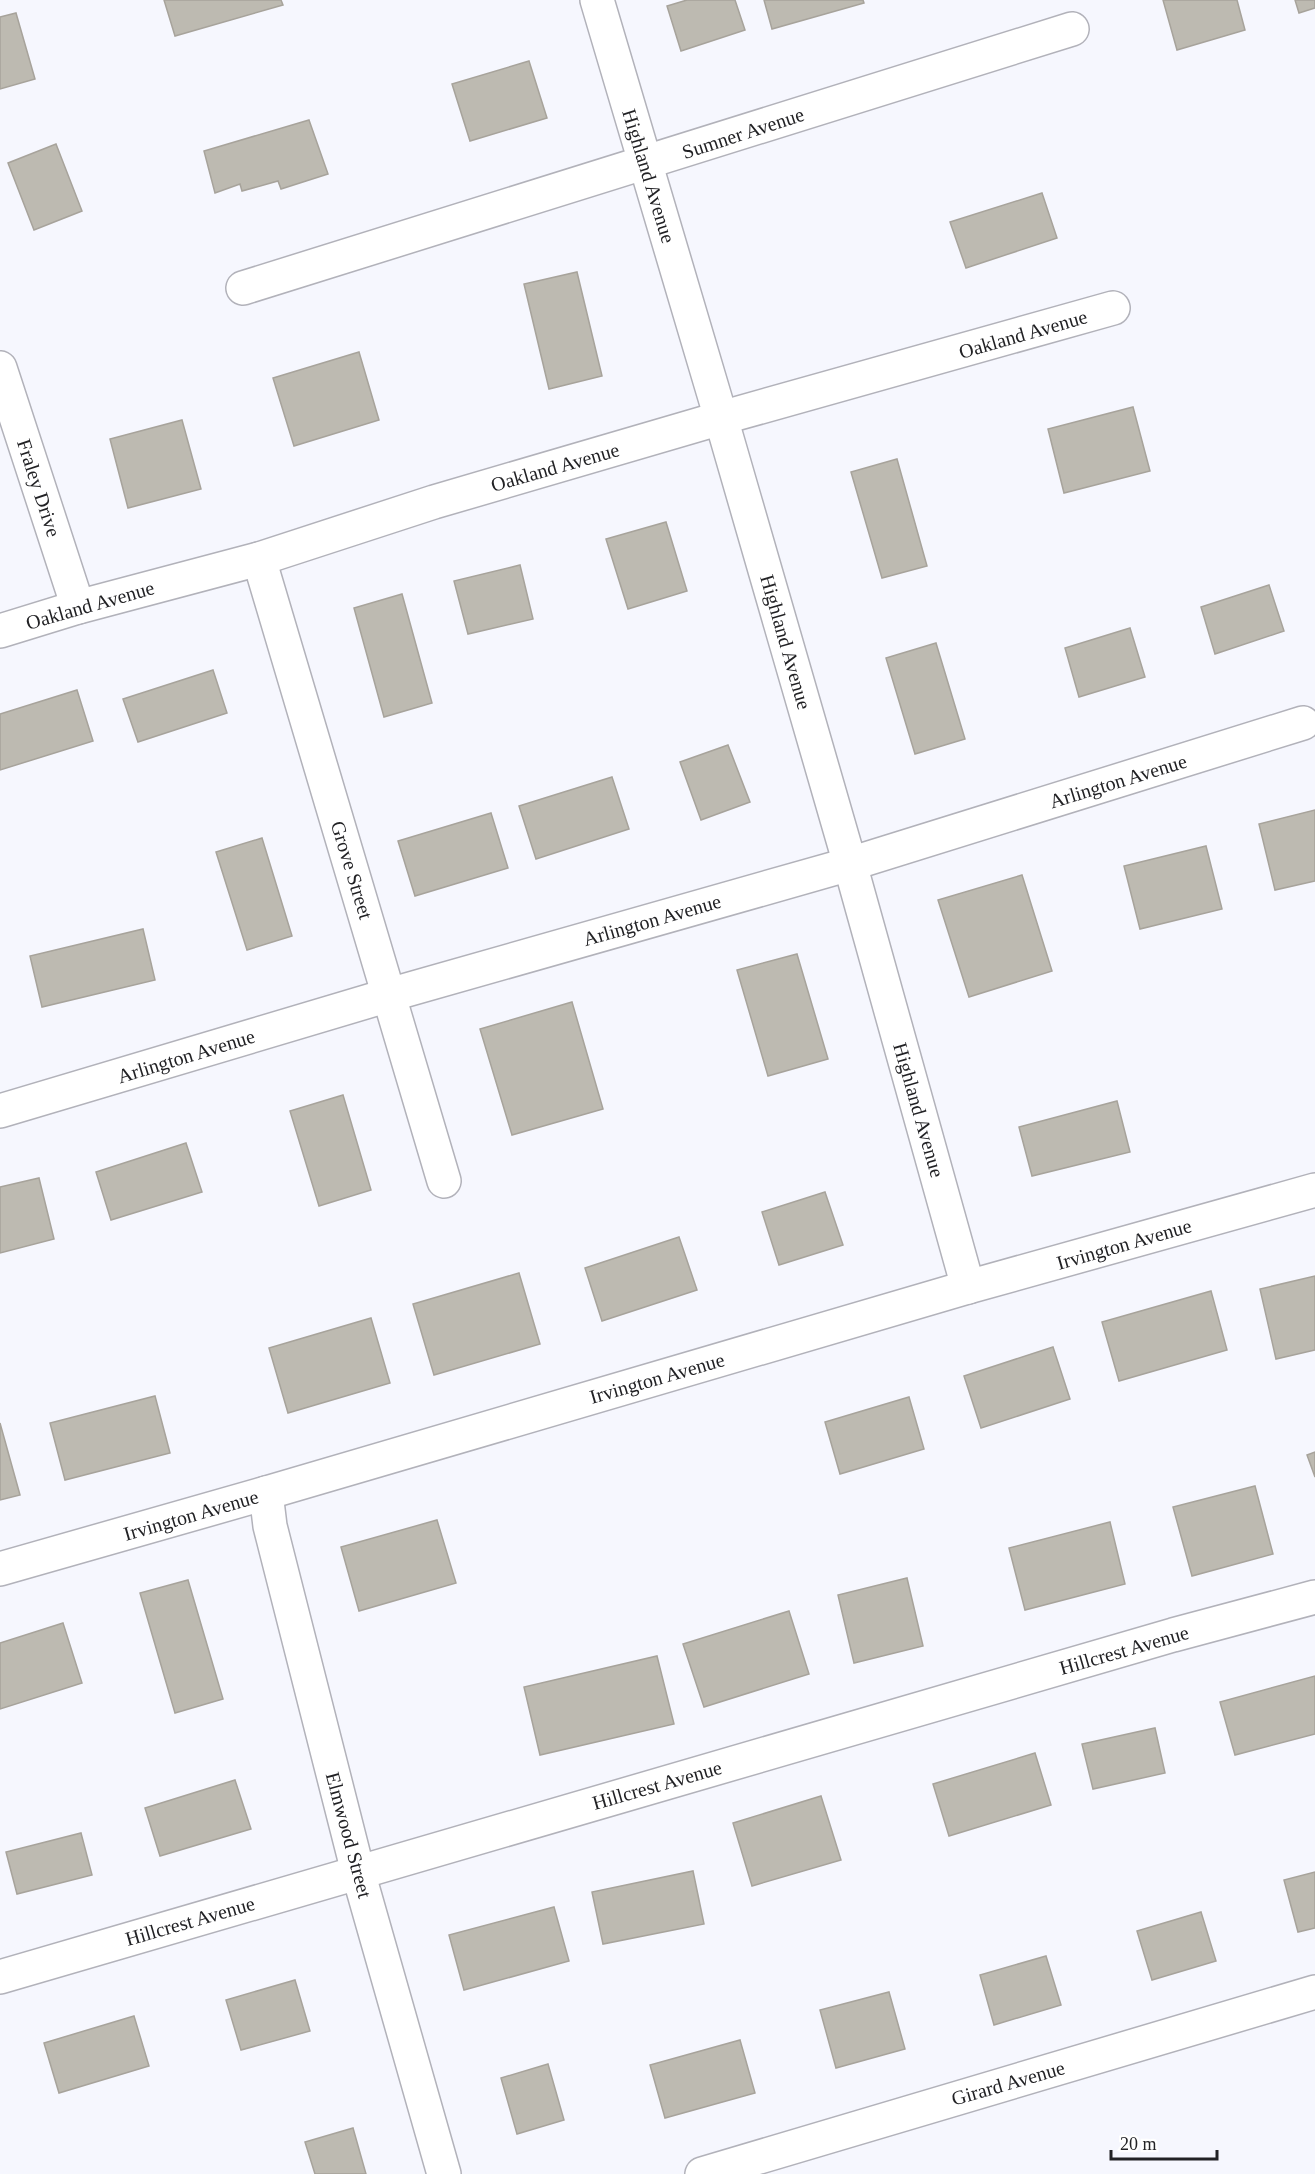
<svg xmlns="http://www.w3.org/2000/svg" width="1315" height="2174" viewBox="0 0 1315 2174" font-family="Georgia,serif">
<style>
.building{fill:#bdbab1;stroke:#a7a39b;stroke-width:1.5}
.lines{fill:none;stroke-linecap:round;stroke-linejoin:round}
.street-casing{stroke:#b2b2ba;stroke-width:36}
.street{stroke:#fff;stroke-width:33}
.labels{text-anchor:middle;dominant-baseline:central;stroke-width:5;stroke-linejoin:round;paint-order:stroke}
.street-label{font-size:20px;fill:#222225;stroke:#fff}
</style>
<rect width="100%" height="100%" fill="#f6f7fe"/>
<g class="building">
<path d="M164 0H281L283 5 175 36Z"/>
<path d="M687 0H735L745 30 681 51 667 6Z"/>
<path d="M764 0H863L864 3 772 29Z"/>
<path d="M1163 0H1237L1245 30 1177 50Z"/>
<path d="M1295 0H1315V8L1299 13Z"/>
<path d="M16 13 35 79 0 89V17Z"/>
<path d="M529 61 547 118 470 141 452 84Z"/>
<path d="M309 120 328 174 281 189 278 181 242 191 240 184 215 193 204 151Z"/>
<path d="M56 144 82 211 34 230 8 163Z"/>
<path d="M1042 193 1057 238 966 268 950 222Z"/>
<path d="M577 272 602 376 549 389 524 284Z"/>
<path d="M359 352 379 420 294 446 273 378Z"/>
<path d="M1133 407 1150 471 1064 493 1048 429Z"/>
<path d="M182 420 201 489 128 508 110 439Z"/>
<path d="M897 459 927 566 882 578 851 472Z"/>
<path d="M666 522 687 591 628 609 606 539Z"/>
<path d="M520 565 533 619 468 634 454 581Z"/>
<path d="M1269 585 1284 631 1215 654 1201 607Z"/>
<path d="M402 594 432 703 384 717 354 608Z"/>
<path d="M1130 628 1145 677 1079 697 1065 648Z"/>
<path d="M936 643 965 739 915 754 886 658Z"/>
<path d="M213 670 227 713 138 742 123 699Z"/>
<path d="M77 690 93 741 0 770V714Z"/>
<path d="M728 745 750 802 701 820 680 762Z"/>
<path d="M612 777 629 829 536 859 519 806Z"/>
<path d="M1315 810V881L1275 890 1259 824Z"/>
<path d="M491 813 508 868 415 896 398 841Z"/>
<path d="M262 838 292 936 247 950 216 852Z"/>
<path d="M1206 846 1222 909 1140 929 1124 866Z"/>
<path d="M1022 875 1052 971 969 997 938 900Z"/>
<path d="M143 929 155 980 42 1007 30 956Z"/>
<path d="M797 954 828 1059 768 1076 737 970Z"/>
<path d="M572 1002 603 1109 512 1135 480 1029Z"/>
<path d="M343 1095 371 1190 319 1206 290 1111Z"/>
<path d="M1117 1101 1130 1152 1032 1176 1019 1127Z"/>
<path d="M186 1143 202 1192 111 1220 96 1172Z"/>
<path d="M39 1178 54 1239 0 1253V1187Z"/>
<path d="M825 1192 843 1245 779 1265 762 1212Z"/>
<path d="M679 1237 697 1290 602 1321 585 1268Z"/>
<path d="M519 1273 540 1344 434 1375 413 1304Z"/>
<path d="M1315 1276V1350L1276 1359 1260 1289Z"/>
<path d="M1211 1291 1227 1350 1119 1381 1102 1322Z"/>
<path d="M371 1318 390 1383 288 1413 269 1348Z"/>
<path d="M1053 1347 1070 1399 981 1428 964 1376Z"/>
<path d="M155 1396 170 1453 65 1480 50 1423Z"/>
<path d="M909 1397 924 1449 840 1474 825 1422Z"/>
<path d="M0 1423 20 1495 0 1500Z"/>
<path d="M1315 1452V1477L1307 1455Z"/>
<path d="M1255 1486 1273 1554 1192 1576 1173 1507Z"/>
<path d="M437 1520 456 1583 359 1611 341 1547Z"/>
<path d="M1110 1522 1125 1584 1025 1610 1009 1548Z"/>
<path d="M907 1578 923 1646 854 1663 838 1595Z"/>
<path d="M188 1580 223 1699 175 1713 140 1593Z"/>
<path d="M789 1611 809 1674 704 1707 683 1644Z"/>
<path d="M63 1623 82 1683 0 1709V1643Z"/>
<path d="M657 1656 674 1724 540 1755 524 1687Z"/>
<path d="M1315 1676V1734L1235 1755 1220 1702Z"/>
<path d="M1155 1728 1165 1773 1093 1789 1082 1744Z"/>
<path d="M1035 1753 1051 1805 949 1836 933 1784Z"/>
<path d="M235 1780 251 1829 160 1856 145 1808Z"/>
<path d="M821 1796 841 1860 752 1886 733 1823Z"/>
<path d="M81 1833 92 1875 17 1894 6 1852Z"/>
<path d="M693 1871 704 1924 603 1944 592 1892Z"/>
<path d="M1315 1872V1928L1298 1932 1284 1880Z"/>
<path d="M554 1907 569 1961 464 1990 449 1935Z"/>
<path d="M1201 1912 1216 1961 1152 1980 1137 1931Z"/>
<path d="M1046 1956 1061 2005 994 2025 980 1975Z"/>
<path d="M295 1980 310 2031 241 2050 226 2000Z"/>
<path d="M889 1992 905 2049 836 2068 820 2010Z"/>
<path d="M134 2016 149 2066 59 2093 44 2043Z"/>
<path d="M740 2040 755 2093 665 2118 650 2065Z"/>
<path d="M548 2064 564 2120 517 2134 501 2078Z"/>
<path d="M353 2128 366 2174H315L305 2142Z"/>
</g>
<g class="lines">
<g class="street-casing">
<g id="street">
<path d="M597 0 721 418 850 864 968 1287"/>
<path d="M243 288 1072 29"/>
<path d="M0 368 78 607"/>
<path d="M259 559 444 1181"/>
<path d="M0 631 78 607 259 559 434 502 721 418 1113 308"/>
<path d="M0 1111 389 995 850 864 1303 723"/>
<path d="M266 1493 270 1526 358 1872 444 2174"/>
<path d="M0 1569 266 1493 968 1287 1315 1190"/>
<path d="M0 1977 1173 1635 1315 1597"/>
<path d="M702 2174 1315 1992"/>
</g>
</g>
<use href="#street" class="street"/>
</g>
<g class="labels">
<g class="street-label">
<text transform="translate(743 133) rotate(-18)">Sumner Avenue</text>
<text transform="translate(649 176) rotate(73)">Highland Avenue</text>
<text transform="translate(1023 334) rotate(-16)">Oakland Avenue</text>
<text transform="translate(555 467) rotate(-16)">Oakland Avenue</text>
<text transform="translate(39 488) rotate(72)">Fraley Drive</text>
<text transform="translate(90 605) rotate(-16)">Oakland Avenue</text>
<text transform="translate(786 642) rotate(74)">Highland Avenue</text>
<text transform="translate(1118 781) rotate(-17)">Arlington Avenue</text>
<text transform="translate(352 870) rotate(73)">Grove Street</text>
<text transform="translate(652 920) rotate(-16)">Arlington Avenue</text>
<text transform="translate(186 1056) rotate(-17)">Arlington Avenue</text>
<text transform="translate(919 1110) rotate(74)">Highland Avenue</text>
<text transform="translate(1124 1244) rotate(-16)">Irvington Avenue</text>
<text transform="translate(657 1378) rotate(-16)">Irvington Avenue</text>
<text transform="translate(191 1515) rotate(-16)">Irvington Avenue</text>
<text transform="translate(1124 1650) rotate(-16)">Hillcrest Avenue</text>
<text transform="translate(657 1785) rotate(-16)">Hillcrest Avenue</text>
<text transform="translate(349 1835) rotate(75)">Elmwood Street</text>
<text transform="translate(190 1921) rotate(-16)">Hillcrest Avenue</text>
<text transform="translate(1008 2083) rotate(-16)">Girard Avenue</text>
</g>
</g>
<path d="M1111 2150v9h106v-9" fill="none" stroke="#222225" stroke-width="3"/>
<text x="1120" y="2150" font-size="18" fill="#222225" stroke="#ffffff" stroke-width="4.5" paint-order="stroke">20 m</text>
</svg>
